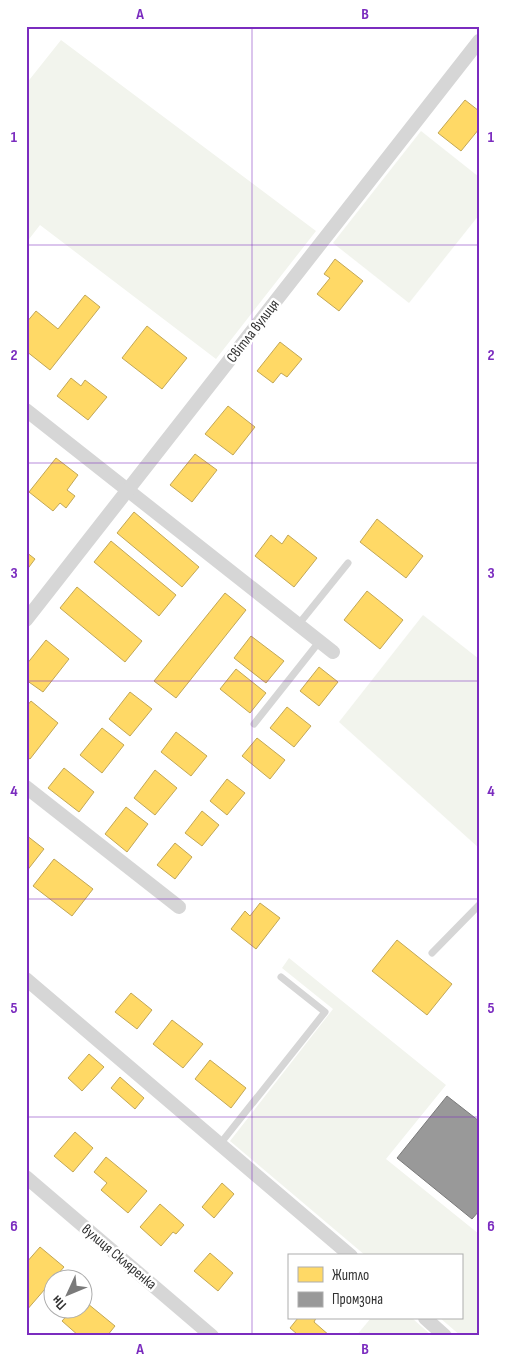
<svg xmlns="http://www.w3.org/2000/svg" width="505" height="1362" viewBox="0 0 505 1362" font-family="'Sofia Sans Condensed',sans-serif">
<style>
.green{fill:#f2f4ed}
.homes{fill:#ffd966;stroke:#c2a756}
.industry{fill:#999;stroke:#7a7a7a}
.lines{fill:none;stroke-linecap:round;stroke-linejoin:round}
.service{stroke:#d6d6d6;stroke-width:7}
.minor{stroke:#d6d6d6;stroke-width:14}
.grid{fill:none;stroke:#7b2cbf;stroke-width:1;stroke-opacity:0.55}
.labels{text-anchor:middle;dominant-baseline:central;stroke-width:5;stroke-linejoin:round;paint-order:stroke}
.street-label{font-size:15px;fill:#323232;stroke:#fff}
.neatline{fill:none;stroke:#7b2cbf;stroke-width:2}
.grid-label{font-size:16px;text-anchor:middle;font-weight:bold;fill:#7b2cbf}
</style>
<rect width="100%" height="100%" fill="#fff"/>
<g class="green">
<path d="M61 40 316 231 216 359 40 225 26 243V84Z"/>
<path d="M421 131 479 177V215L409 303 333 243Z"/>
<path d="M423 615 479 659V848L339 722Z"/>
<path d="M289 958 446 1085 386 1159 479 1234V1336H461L440 1318H461V1256H366L230 1141 333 1009 282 968Z"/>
<path d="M371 1318H412L432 1336H356Z"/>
</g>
<g class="homes">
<path d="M465 100 479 111V129L461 151 438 133Z"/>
<path d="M335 259 363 281 339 311 317 294 330 278 324 274Z"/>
<path d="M85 295 100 307 50 370 26 351V323L36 311 58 329Z"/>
<path d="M147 326 187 358 162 389 122 358Z"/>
<path d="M280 342 302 359 287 377 281 373 273 383 257 371Z"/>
<path d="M71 378 81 386 85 380 107 397 88 420 57 396Z"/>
<path d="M228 406 255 427 233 455 205 434Z"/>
<path d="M195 454 217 470 192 502 170 485Z"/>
<path d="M56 458 78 475 67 490 75 496 66 508 60 503 53 511 29 492Z"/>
<path d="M134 512 199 567 182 587 117 533Z"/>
<path d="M377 519 423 556 406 578 360 542Z"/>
<path d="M271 535 282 544 288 535 317 558 294 587 255 556Z"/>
<path d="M111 541 176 595 159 616 94 562Z"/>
<path d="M26 552 35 559 26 571Z"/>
<path d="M77 587 142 641 125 662 60 608Z"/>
<path d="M367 591 403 620 380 649 344 620Z"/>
<path d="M225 593 246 610 176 698 154 681Z"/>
<path d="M251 636 284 661 266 683 234 658Z"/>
<path d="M46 640 69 659 43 692 26 680V665Z"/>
<path d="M319 667 338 682 319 706 300 691Z"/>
<path d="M236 669 266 693 250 713 220 689Z"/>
<path d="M130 692 152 709 130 736 109 719Z"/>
<path d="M31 701 58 723 30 759 26 756V707Z"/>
<path d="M287 707 311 726 294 747 270 728Z"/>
<path d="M102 728 124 745 102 773 80 755Z"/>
<path d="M176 732 207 756 191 776 161 752Z"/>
<path d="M257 738 285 760 270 779 242 756Z"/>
<path d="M64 768 94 792 79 812 48 788Z"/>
<path d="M155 770 177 788 155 815 134 798Z"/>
<path d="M227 779 245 793 227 815 210 801Z"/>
<path d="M126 807 148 824 127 852 105 834Z"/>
<path d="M202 811 219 825 202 846 185 833Z"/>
<path d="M26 835 44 849 26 872Z"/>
<path d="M175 843 192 857 175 879 157 865Z"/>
<path d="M54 859 93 889 72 916 33 886Z"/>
<path d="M260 903 280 918 256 949 231 929 245 911 250 916Z"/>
<path d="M397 940 452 984 427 1015 372 971Z"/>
<path d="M131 993 152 1010 137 1029 115 1012Z"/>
<path d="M172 1020 203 1044 183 1068 153 1044Z"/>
<path d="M89 1054 104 1067 82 1091 68 1078Z"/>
<path d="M210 1060 246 1088 231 1108 195 1079Z"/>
<path d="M120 1077 144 1098 135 1109 111 1088Z"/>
<path d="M75 1132 93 1148 73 1172 54 1156Z"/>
<path d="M106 1157 147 1191 128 1213 101 1190 107 1183 94 1172Z"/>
<path d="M222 1183 234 1194 214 1218 202 1207Z"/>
<path d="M160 1204 184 1225 176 1234 173 1232 161 1246 140 1227Z"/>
<path d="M40 1247 64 1267 26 1311V1263Z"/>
<path d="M210 1253 233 1273 218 1291 194 1271Z"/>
<path d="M82 1299 115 1326 107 1336H79L62 1321 72 1310H82Z"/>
<path d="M298 1318H316L314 1322 330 1336H295L297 1334 290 1328Z"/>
</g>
<path class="industry" d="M447 1096 479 1121V1211L472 1219 397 1158Z"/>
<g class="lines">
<g class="service">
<path d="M298 625 348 563"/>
<path d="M254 724 319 642"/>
<path d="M432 953 479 905"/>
<path d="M220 1144 325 1012 281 977"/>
</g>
<g class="minor">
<path d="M26 410 333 652"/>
<path d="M26 620 479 41"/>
<path d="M26 787 179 907"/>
<path d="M26 979 351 1256"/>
<path d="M26 1177 212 1336"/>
<path d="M425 1318 445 1336"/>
</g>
</g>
<path class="grid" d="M252 26V1336M26 245H479M26 463H479M26 681H479M26 899H479M26 1117H479"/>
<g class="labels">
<g class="street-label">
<text transform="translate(253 331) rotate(-52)">Світла вулиця</text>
<text transform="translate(119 1257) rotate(40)">вулиця Скляренка</text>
</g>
</g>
<rect width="505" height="1362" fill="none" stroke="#ffffff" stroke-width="55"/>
<rect x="288" y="1254" width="175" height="65" fill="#ffffff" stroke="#adadad"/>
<rect x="298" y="1267" width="25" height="15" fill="#ffd966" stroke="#adadad"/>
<text x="332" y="1280" font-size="15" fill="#323232">Житло</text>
<rect x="298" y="1292" width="25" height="15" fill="#999999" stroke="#adadad"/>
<text x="332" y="1304" font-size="15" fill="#323232">Промзона</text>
<g transform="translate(68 1294) rotate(226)"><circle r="24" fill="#ffffff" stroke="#adadad"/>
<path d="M0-4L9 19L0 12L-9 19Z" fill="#7a7a7a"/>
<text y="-8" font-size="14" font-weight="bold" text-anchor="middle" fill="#323232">Пн</text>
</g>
<rect x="28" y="28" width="450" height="1306" class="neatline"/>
<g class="grid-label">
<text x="140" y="19">A</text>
<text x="365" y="19">B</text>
<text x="14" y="142">1</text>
<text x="491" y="142">1</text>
<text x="14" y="360">2</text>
<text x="491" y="360">2</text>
<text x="14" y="578">3</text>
<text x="491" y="578">3</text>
<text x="14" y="796">4</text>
<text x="491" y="796">4</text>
<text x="14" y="1013">5</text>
<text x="491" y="1013">5</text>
<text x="14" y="1231">6</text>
<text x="491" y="1231">6</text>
<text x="140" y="1354">A</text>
<text x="365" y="1354">B</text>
</g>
</svg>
